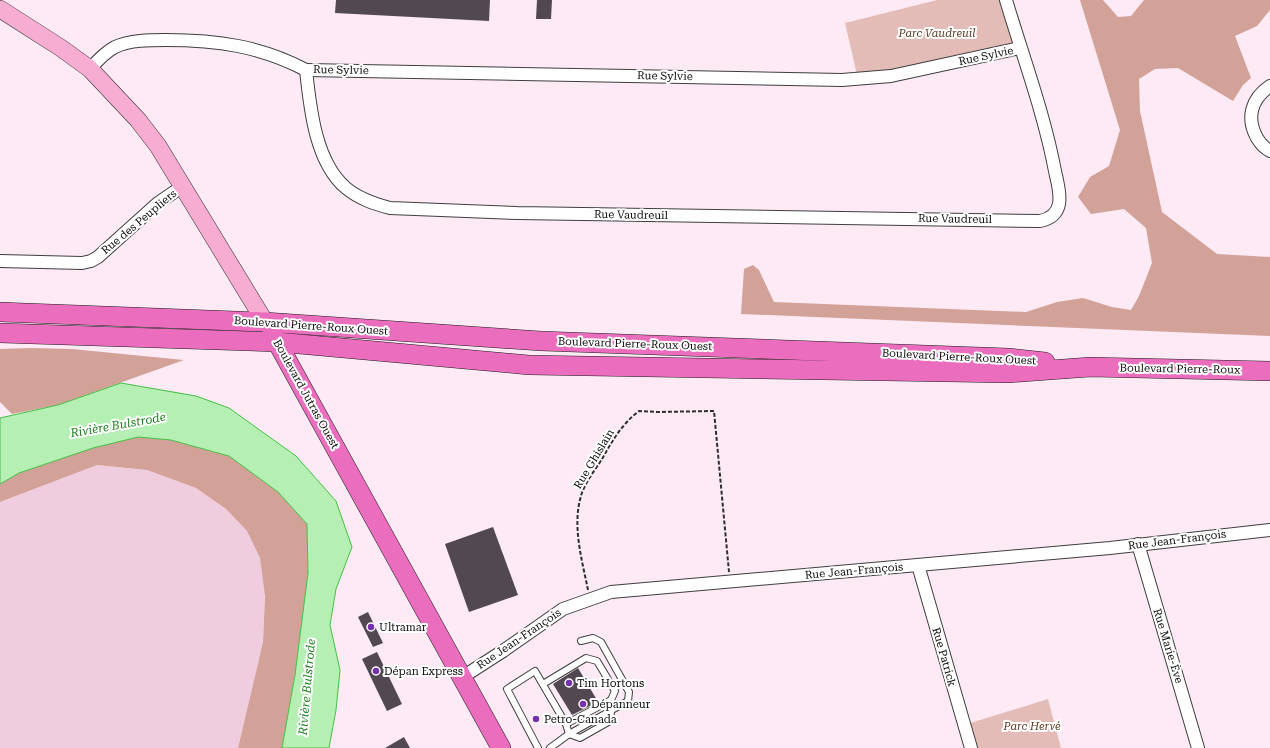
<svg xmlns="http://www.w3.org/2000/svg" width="1270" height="748" viewBox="0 0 1270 748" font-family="'Roboto Serif',serif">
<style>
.farmland{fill:#f0cdde}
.green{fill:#e3bcb8}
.forest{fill:#d2a299}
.water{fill:#b6efb4;stroke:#43bf43}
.building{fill:#524852}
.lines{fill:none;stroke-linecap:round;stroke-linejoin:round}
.service-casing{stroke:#3e3e3e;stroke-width:8}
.minor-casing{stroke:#3e3e3e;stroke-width:14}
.secondary-casing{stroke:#2d2d2d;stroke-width:18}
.primary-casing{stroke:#1c1c1c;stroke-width:20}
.path{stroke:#2d2d2d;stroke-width:2;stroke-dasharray:4 2;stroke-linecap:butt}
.service{stroke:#fff;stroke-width:6}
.minor{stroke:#fff;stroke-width:12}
.secondary{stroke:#f7acd2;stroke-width:17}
.primary{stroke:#eb6dbe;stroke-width:19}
.poi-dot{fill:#7531ac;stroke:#fff;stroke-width:1.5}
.labels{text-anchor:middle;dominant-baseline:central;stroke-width:4;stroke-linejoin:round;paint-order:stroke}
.park-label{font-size:11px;font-style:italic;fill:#5b3922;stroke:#fff}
.street-label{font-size:11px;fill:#0b0b0b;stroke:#fff}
.poi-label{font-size:11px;fill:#0b0b0b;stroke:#fff;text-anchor:start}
.water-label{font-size:12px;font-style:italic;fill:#208223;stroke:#fff}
</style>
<rect width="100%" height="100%" fill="#fdeaf5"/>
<path class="farmland" d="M96 465 147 470 196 488 226 509 247 531 260 558 265 590 263 642 238 748H0V502Z"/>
<g class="green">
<path d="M937 0H1006L1020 48 858 79 845 23Z"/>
<path d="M1048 699 1061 748H971L964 725Z"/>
</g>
<g class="forest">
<path d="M1080 0H1103L1118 17 1131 16 1144 0H1270V10L1257 26 1235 36 1251 78 1243 85 1233 101 1178 68 1155 69 1139 79 1140 111 1162 212 1217 254 1270 257V336L741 314 744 269 753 265 759 270 774 302 1026 312 1057 302 1083 298 1112 307 1131 310 1139 296 1152 263 1146 228 1124 209 1091 214 1078 197 1090 177 1109 166 1120 130Z"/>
<path d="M30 348 72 349 184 360 58 405 12 414 0 402V349Z"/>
<path d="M138 437 171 440 229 456 278 492 307 524 308 573 295 675 282 748H238L263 642 265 596 260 558 247 531 226 509 196 488 147 470 97 465 0 502V484L19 473 93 448Z"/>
</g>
<path class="water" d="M121 383 196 396 229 408 296 456 336 501 352 547 336 589 330 625 340 670 336 710 329 748H282L295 675 308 573 307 524 278 492 229 456 171 440 138 437 93 448 19 473 0 484V418L58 405Z"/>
<g class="building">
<path d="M336 0H490L489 21 335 13Z"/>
<path d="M537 0H552L551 19H536Z"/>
<path d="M493 527 518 595 469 612 445 544Z"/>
<path d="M368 612 383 643 373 647 358 617Z"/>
<path d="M377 652 402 704 387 711 362 659Z"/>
<path d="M578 668 597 700 593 703 594 704 572 715 553 684Z"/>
<path d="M404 737 410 748H385Z"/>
</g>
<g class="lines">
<g class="service-casing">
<g id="service">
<path d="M543 684 586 658 597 661 615 691 611 700 566 724"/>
<path d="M569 734 628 701 629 692 601 642 593 638 581 641"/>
<path d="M569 734 580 738 610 721 611 711"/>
<path d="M538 748 507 689 535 671 566 724 569 734 550 748"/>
</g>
</g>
<g class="minor-casing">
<g id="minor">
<path d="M90 69C97 61 105 52 115 47 130 40 150 40 166 40 217 40 260 46 306 70 310 107 315 162 346 188 359 199 375 204 390 208L517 213 1040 221C1050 219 1057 214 1059 204 1061 193 1057 181 1055 171 1044 113 1023 57 1006 0"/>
<path d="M306 70 842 80 891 76 1020 48"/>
<path d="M1270 86C1251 99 1246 118 1257 138 1260 143 1264 148 1270 151"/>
<path d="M0 261 82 263 91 261 98 257 158 203 183 186"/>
<path d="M1138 544 1198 748"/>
<path d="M918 565 971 748"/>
<path d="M461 678 503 651 563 609 611 592 1110 548 1270 530"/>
</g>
</g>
<g class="secondary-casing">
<path id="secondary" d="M0 9 61 48 90 69 138 120 158 146 265 322"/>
</g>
<g class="primary-casing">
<g id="primary">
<path d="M0 312 265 322 541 341 1009 358 1045 362"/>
<path d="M0 333 277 342 529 365 1008 373 1090 367 1270 371"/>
<path d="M272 333 501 748"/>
</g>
</g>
<path class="path" d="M588 590C582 560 572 526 581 496 584 484 595 470 602 459 612 441 622 424 639 411L658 412 714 411 729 572"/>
<use href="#service" class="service"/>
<use href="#minor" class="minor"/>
<use href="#secondary" class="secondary"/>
<use href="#primary" class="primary"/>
</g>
<g class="poi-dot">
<circle cx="371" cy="627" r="4"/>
<circle cx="376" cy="671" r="4"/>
<circle cx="569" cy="683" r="4"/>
<circle cx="583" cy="704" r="4"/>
<circle cx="536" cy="719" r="4"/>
</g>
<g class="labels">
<g class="park-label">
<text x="937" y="33">Parc Vaudreuil</text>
<text x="1032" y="726">Parc Hervé</text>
</g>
<g class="street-label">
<text transform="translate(986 56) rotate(-12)">Rue Sylvie</text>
<text transform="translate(341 70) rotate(1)">Rue Sylvie</text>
<text transform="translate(665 76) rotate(1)">Rue Sylvie</text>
<text transform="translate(631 215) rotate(1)">Rue Vaudreuil</text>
<text transform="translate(955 219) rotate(1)">Rue Vaudreuil</text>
<text transform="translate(139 222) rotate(-40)">Rue des Peupliers</text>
<text transform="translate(311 326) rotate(4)">Boulevard Pierre-Roux Ouest</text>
<text transform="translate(635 344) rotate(2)">Boulevard Pierre-Roux Ouest</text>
<text transform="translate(959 357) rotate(3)">Boulevard Pierre-Roux Ouest</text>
<text transform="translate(1180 369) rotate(1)">Boulevard Pierre-Roux</text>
<text transform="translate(306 394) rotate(61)">Boulevard Jutras Ouest</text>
<text transform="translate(594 459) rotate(-59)">Rue Ghislain</text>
<text transform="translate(1177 540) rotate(-7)">Rue Jean-François</text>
<text transform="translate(854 571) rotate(-5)">Rue Jean-François</text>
<text transform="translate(519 639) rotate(-34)">Rue Jean-François</text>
<text transform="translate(1168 646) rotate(73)">Rue Marie-Ève</text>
<text transform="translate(944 657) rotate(74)">Rue Patrick</text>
</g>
<g class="poi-label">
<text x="379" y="627">Ultramar</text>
<text x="384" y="671">Dépan Express</text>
<text x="577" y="683">Tim Hortons</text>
<text x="591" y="704">Dépanneur</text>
<text x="544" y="719">Petro-Canada</text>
</g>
<g class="water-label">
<text transform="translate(118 425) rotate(-10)">Rivière Bulstrode</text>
<text transform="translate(307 687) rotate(-85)">Rivière Bulstrode</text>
</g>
</g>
</svg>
